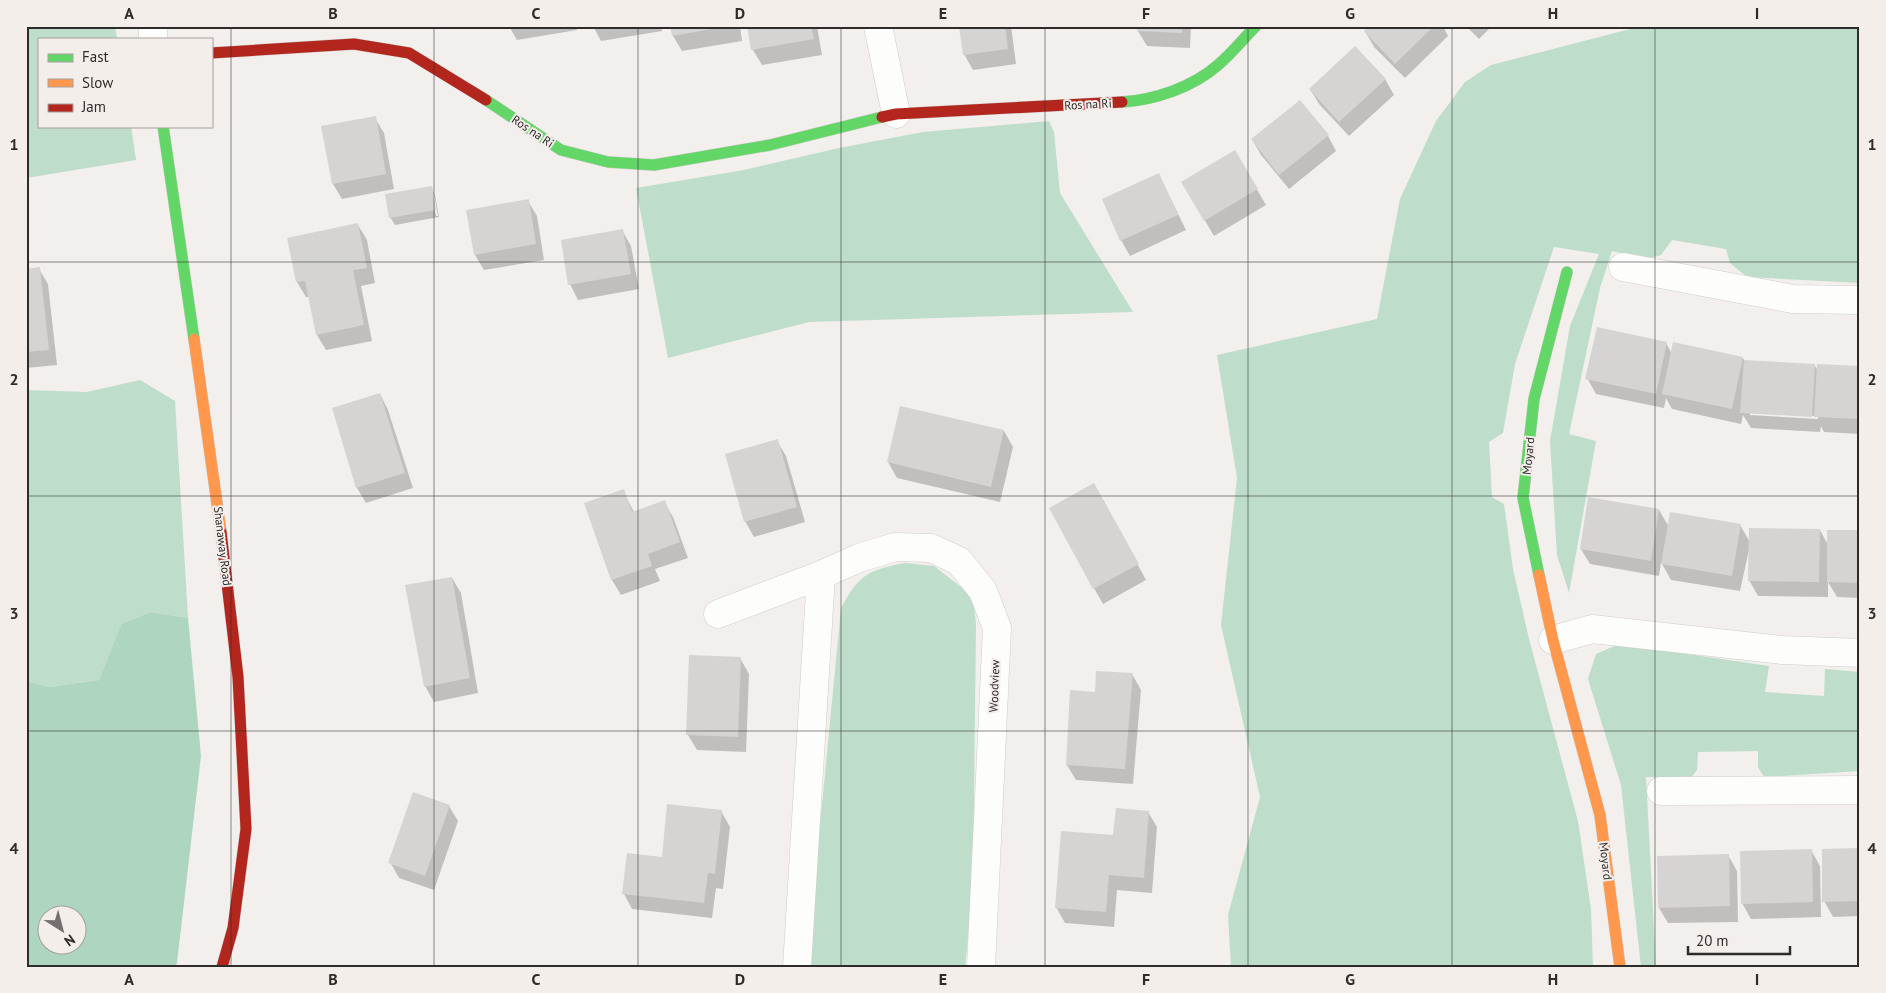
<svg xmlns="http://www.w3.org/2000/svg" width="1886" height="993" viewBox="0 0 1886 993" font-family="'PT Sans',sans-serif">
<style>
.green{fill:#beddcb}
.forest{fill:#aed5c0;fill-rule:evenodd}
.shadow{fill:#0003;fill-rule:evenodd}
.building{fill:#d5d4d2}
.lines{fill:none;stroke-linecap:round;stroke-linejoin:round}
.street-casing{stroke:#cfcdcb;stroke-width:29}
.fast-casing{stroke:#cfcdcb;stroke-width:12}
.slow-casing{stroke:#cfcdcb;stroke-width:12}
.jam-casing{stroke:#cfcdcb;stroke-width:12}
.street{stroke:#fdfdfc;stroke-width:28}
.fast{stroke:#63d668;stroke-width:11}
.slow{stroke:#ff974d;stroke-width:11}
.jam{stroke:#b3261e;stroke-width:11}
.grid{fill:none;stroke:#2e2c2b;stroke-width:1;stroke-opacity:0.55}
.labels{text-anchor:middle;dominant-baseline:central;stroke-width:4;stroke-linejoin:round;paint-order:stroke}
.street-label{font-size:12px;fill:#2e2c2b;stroke:#f4eeeb}
.neatline{fill:none;stroke:#2e2c2b;stroke-width:2}
.grid-label{font-size:16px;text-anchor:middle;font-weight:bold;fill:#2e2c2b}
</style>
<rect width="100%" height="100%" fill="#f2efed"/>
<g class="green">
<path d="M26 26H115L117 39H39V126H131L136 160 26 178Z"/>
<path d="M1642 26H1860V283L1747 277 1730 263 1726 249 1672 240 1661 255 1647 259 1612 251 1600 288 1569 434 1596 441 1569 593 1557 555 1550 441 1570 326 1599 254 1554 247 1515 364 1503 433 1489 442 1492 497 1504 504 1513 569 1529 639 1578 821 1591 909 1593 967H1231L1228 915 1260 797 1221 625 1237 478 1217 355 1377 319 1400 199 1436 121 1465 82 1491 65Z"/>
<path d="M1049 121 1054 132 1060 193 1133 312 809 322 668 358 636 188 744 170 839 148 923 132Z"/>
<path d="M140 380 175 401 188 618 151 612 121 624 99 680 49 687 26 681V390L87 392Z"/>
<path d="M905 563 934 566 966 591 974 606 976 624 973 890 965 967H811L814 888 841 608C859 574 869 570 905 563Z"/>
<path d="M1619 644 1769 666 1765 692 1824 696 1825 669 1860 672V771L1764 777 1758 767V751L1698 752 1697 770 1691 778 1646 777 1656 967H1641L1621 785 1588 679 1596 654Z"/>
</g>
<path class="forest" d="M151 612 188 618 201 756 177 963 175 967H26V681L49 687 99 680 121 624ZM48 916H78V946H48Z"/>
<g class="shadow">
<path d="M509 26H576L577 30 517 40Z"/>
<path d="M593 26H661L662 31 601 41Z"/>
<path d="M672 26H740L742 41 682 51 673 36Z"/>
<path d="M749 26H817L822 55 762 65 753 50Z"/>
<path d="M961 26H1011L1016 64 973 70 964 54Z"/>
<path d="M1138 26H1191L1190 48 1147 46 1138 31Z"/>
<path d="M1370 26H1443L1448 36 1405 78 1374 47 1365 31Z"/>
<path d="M1466 26H1492L1479 39Z"/>
<path d="M1385 79 1394 95 1349 136 1319 104 1310 89Z"/>
<path d="M375 118 384 133 394 189 342 199 333 184Z"/>
<path d="M1328 136 1336 151 1289 189 1261 155 1252 139Z"/>
<path d="M1235 152 1266 205 1214 236 1183 183Z"/>
<path d="M1159 175 1186 230 1130 256 1121 240Z"/>
<path d="M431 188 435 195 439 217 395 225 390 217ZM432 194H434L438 216H436Z"/>
<path d="M528 201 537 216 544 260 484 270 475 255Z"/>
<path d="M358 225 367 240 375 283 361 286 372 341 326 350 317 335 309 297H306L297 282Z"/>
<path d="M622 230 631 246 639 289 578 300 570 284Z"/>
<path d="M39 269 48 284 57 365 26 368V270Z"/>
<path d="M1666 343 1672 354 1743 358 1745 362 1815 366 1818 371 1860 368V434L1824 432 1821 426 1820 432 1751 428 1743 415 1741 424 1672 409 1666 398 1664 408 1596 394 1587 378ZM1750 413 1818 416V419L1750 415Z"/>
<path d="M380 394 388 410 413 488 366 503 357 488Z"/>
<path d="M1004 431 1013 447 1000 502 897 478 888 462Z"/>
<path d="M777 441 786 456 805 522 754 537 745 521Z"/>
<path d="M623 491 634 512 664 502 673 517 688 558 655 569 660 581 621 595 612 580Z"/>
<path d="M1103 500 1146 580 1103 604 1094 588Z"/>
<path d="M1659 510 1669 527 1740 525 1750 542 1820 530 1828 545 1860 531V598L1837 597 1828 582V597L1758 596 1749 580 1750 545 1740 591 1671 580 1661 562 1659 576 1590 564 1581 549Z"/>
<path d="M452 578 461 593 478 693 434 702 425 686Z"/>
<path d="M740 658 749 674 746 752 697 750 688 735Z"/>
<path d="M1132 674 1141 690 1133 784 1076 780 1067 765 1096 693Z"/>
<path d="M449 806 458 821 434 890 399 878 390 862Z"/>
<path d="M721 811 730 827 723 889 716 888 712 918 632 909 624 894 663 858Z"/>
<path d="M1148 812 1157 827 1152 893 1117 890 1114 927 1065 923 1056 907 1115 837Z"/>
<path d="M1860 849V916L1833 917 1824 901 1823 850Z"/>
<path d="M1811 850 1820 866 1821 917 1751 919 1742 903Z"/>
<path d="M1728 855 1737 871 1738 922 1668 923 1659 908Z"/>
</g>
<g class="building">
<path d="M670 26H723V27L672 36Z"/>
<path d="M747 26H811L814 39 751 50Z"/>
<path d="M959 26H1005L1008 49 963 55Z"/>
<path d="M1137 26H1182V33L1137 31Z"/>
<path d="M1369 26H1434L1395 64 1364 31Z"/>
<path d="M1355 46 1386 79 1339 122 1309 89Z"/>
<path d="M1300 100 1329 135 1279 175 1251 139Z"/>
<path d="M376 116 386 174 332 184 321 126Z"/>
<path d="M1235 150 1258 189 1204 221 1181 182Z"/>
<path d="M1159 173 1178 215 1120 241 1102 199Z"/>
<path d="M432 186 436 210 389 218 385 194Z"/>
<path d="M529 199 536 244 474 255 466 210Z"/>
<path d="M358 223 367 268 353 270 364 325 316 335 305 281 296 282 287 238Z"/>
<path d="M623 229 631 274 568 285 561 240Z"/>
<path d="M40 267 49 350 26 352V269Z"/>
<path d="M1597 327 1667 342 1656 394 1585 379Z"/>
<path d="M1673 342 1743 357 1732 409 1662 394Z"/>
<path d="M1744 360 1815 364 1812 417 1740 413Z"/>
<path d="M1817 364 1860 366V419L1814 417Z"/>
<path d="M380 393 405 473 356 488 332 408Z"/>
<path d="M900 406 1004 430 991 487 887 462Z"/>
<path d="M778 439 797 507 744 522 725 454Z"/>
<path d="M1094 483 1139 564 1093 589 1049 508Z"/>
<path d="M624 489 632 512 665 500 680 542 648 554 652 566 611 580 584 503Z"/>
<path d="M1588 497 1659 509 1651 561 1580 549Z"/>
<path d="M1670 512 1741 524 1732 576 1661 564Z"/>
<path d="M1749 528 1820 529 1819 582 1748 581Z"/>
<path d="M1827 530H1860V583L1827 582Z"/>
<path d="M452 577 470 678 424 687 405 585Z"/>
<path d="M689 655 741 657 738 737 686 735Z"/>
<path d="M1096 671 1133 673 1125 769 1066 765 1070 690 1095 692Z"/>
<path d="M413 792 450 805 425 876 388 863Z"/>
<path d="M667 804 722 810 715 874 708 873 704 903 622 894 627 853 662 857Z"/>
<path d="M1116 808 1149 811 1144 878 1109 875 1106 912 1055 908 1061 831 1113 835Z"/>
<path d="M1858 848 1860 901 1822 902V849Z"/>
<path d="M1812 849 1813 902 1741 904 1740 851Z"/>
<path d="M1729 854 1730 906 1658 908 1657 856Z"/>
</g>
<g class="lines">
<g class="street-casing">
<g id="street">
<path d="M153 26V39"/>
<path d="M878 26 896 114"/>
<path d="M1623 267 1793 299 1860 300"/>
<path d="M718 614 821 575 859 558 895 547 931 548 959 561 983 591 997 628 981 967"/>
<path d="M1553 640 1592 629 1782 650 1860 653"/>
<path d="M1661 791 1860 790"/>
<path d="M797 967 821 575"/>
</g>
</g>
<g class="fast-casing">
<g id="fast">
<path d="M486 100 561 150 608 162 654 165 770 145 882 117"/>
<path d="M1122 102C1155 100 1193 87 1218 65 1232 53 1243 39 1256 26"/>
<path d="M163 126 194 339"/>
<path d="M1539 575 1523 498 1534 399 1567 272"/>
</g>
</g>
<g class="slow-casing">
<g id="slow">
<path d="M194 339 221 532"/>
<path d="M1539 575 1553 640 1600 815 1620 967"/>
</g>
</g>
<g class="jam-casing">
<g id="jam">
<path d="M211 53 354 44 409 53 486 100"/>
<path d="M882 117 896 114 1122 102"/>
<path d="M221 532 238 677 246 829 233 928 222 967"/>
</g>
</g>
<use href="#street" class="street"/>
<use href="#fast" class="fast"/>
<use href="#slow" class="slow"/>
<use href="#jam" class="jam"/>
</g>
<path class="grid" d="M231 26V967M434 26V967M638 26V967M841 26V967M1045 26V967M1248 26V967M1452 26V967M1655 26V967M26 262H1860M26 496H1860M26 731H1860"/>
<g class="labels">
<g class="street-label">
<text transform="translate(1088 104) rotate(-3)">Ros na Ri</text>
<text transform="translate(533 131) rotate(34)">Ros na Ri</text>
<text transform="translate(1528 456) rotate(-84)">Moyard</text>
<text transform="translate(223 546) rotate(83)">Shanaway Road</text>
<text transform="translate(994 686) rotate(-88)">Woodview</text>
<text transform="translate(1606 861) rotate(83)">Moyard</text>
</g>
</g>
<rect width="1886" height="993" fill="none" stroke="#f4eeeb" stroke-width="55"/>
<rect x="38" y="38" width="175" height="90" fill="#f4eeeb" stroke="#a5a09e"/>
<rect x="48" y="54" width="25" height="8" fill="#63d668" stroke="#a5a09e"/>
<text x="82" y="62" font-size="15" fill="#2e2c2b">Fast</text>
<rect x="48" y="79" width="25" height="8" fill="#ff974d" stroke="#a5a09e"/>
<text x="82" y="88" font-size="15" fill="#2e2c2b">Slow</text>
<rect x="48" y="104" width="25" height="8" fill="#b3261e" stroke="#a5a09e"/>
<text x="82" y="112" font-size="15" fill="#2e2c2b">Jam</text>
<g transform="translate(62 930) rotate(144)"><circle r="24" fill="#f4eeeb" stroke="#a5a09e"/>
<path d="M0-4L9 19L0 12L-9 19Z" fill="#73706f"/>
<text y="-8" font-size="14" font-weight="bold" text-anchor="middle" fill="#2e2c2b">N</text>
</g>
<path d="M1688 946v8h102v-8" fill="none" stroke="#2e2c2b" stroke-width="2.5"/>
<text x="1696" y="946" font-size="15" fill="#2e2c2b" stroke="#f4eeeb" stroke-width="4" paint-order="stroke">20 m</text>
<rect x="28" y="28" width="1830" height="938" class="neatline"/>
<g class="grid-label">
<text x="129" y="19">A</text>
<text x="333" y="19">B</text>
<text x="536" y="19">C</text>
<text x="740" y="19">D</text>
<text x="943" y="19">E</text>
<text x="1146" y="19">F</text>
<text x="1350" y="19">G</text>
<text x="1553" y="19">H</text>
<text x="1757" y="19">I</text>
<text x="14" y="150">1</text>
<text x="1872" y="150">1</text>
<text x="14" y="385">2</text>
<text x="1872" y="385">2</text>
<text x="14" y="619">3</text>
<text x="1872" y="619">3</text>
<text x="14" y="854">4</text>
<text x="1872" y="854">4</text>
<text x="129" y="985">A</text>
<text x="333" y="985">B</text>
<text x="536" y="985">C</text>
<text x="740" y="985">D</text>
<text x="943" y="985">E</text>
<text x="1146" y="985">F</text>
<text x="1350" y="985">G</text>
<text x="1553" y="985">H</text>
<text x="1757" y="985">I</text>
</g>
</svg>
